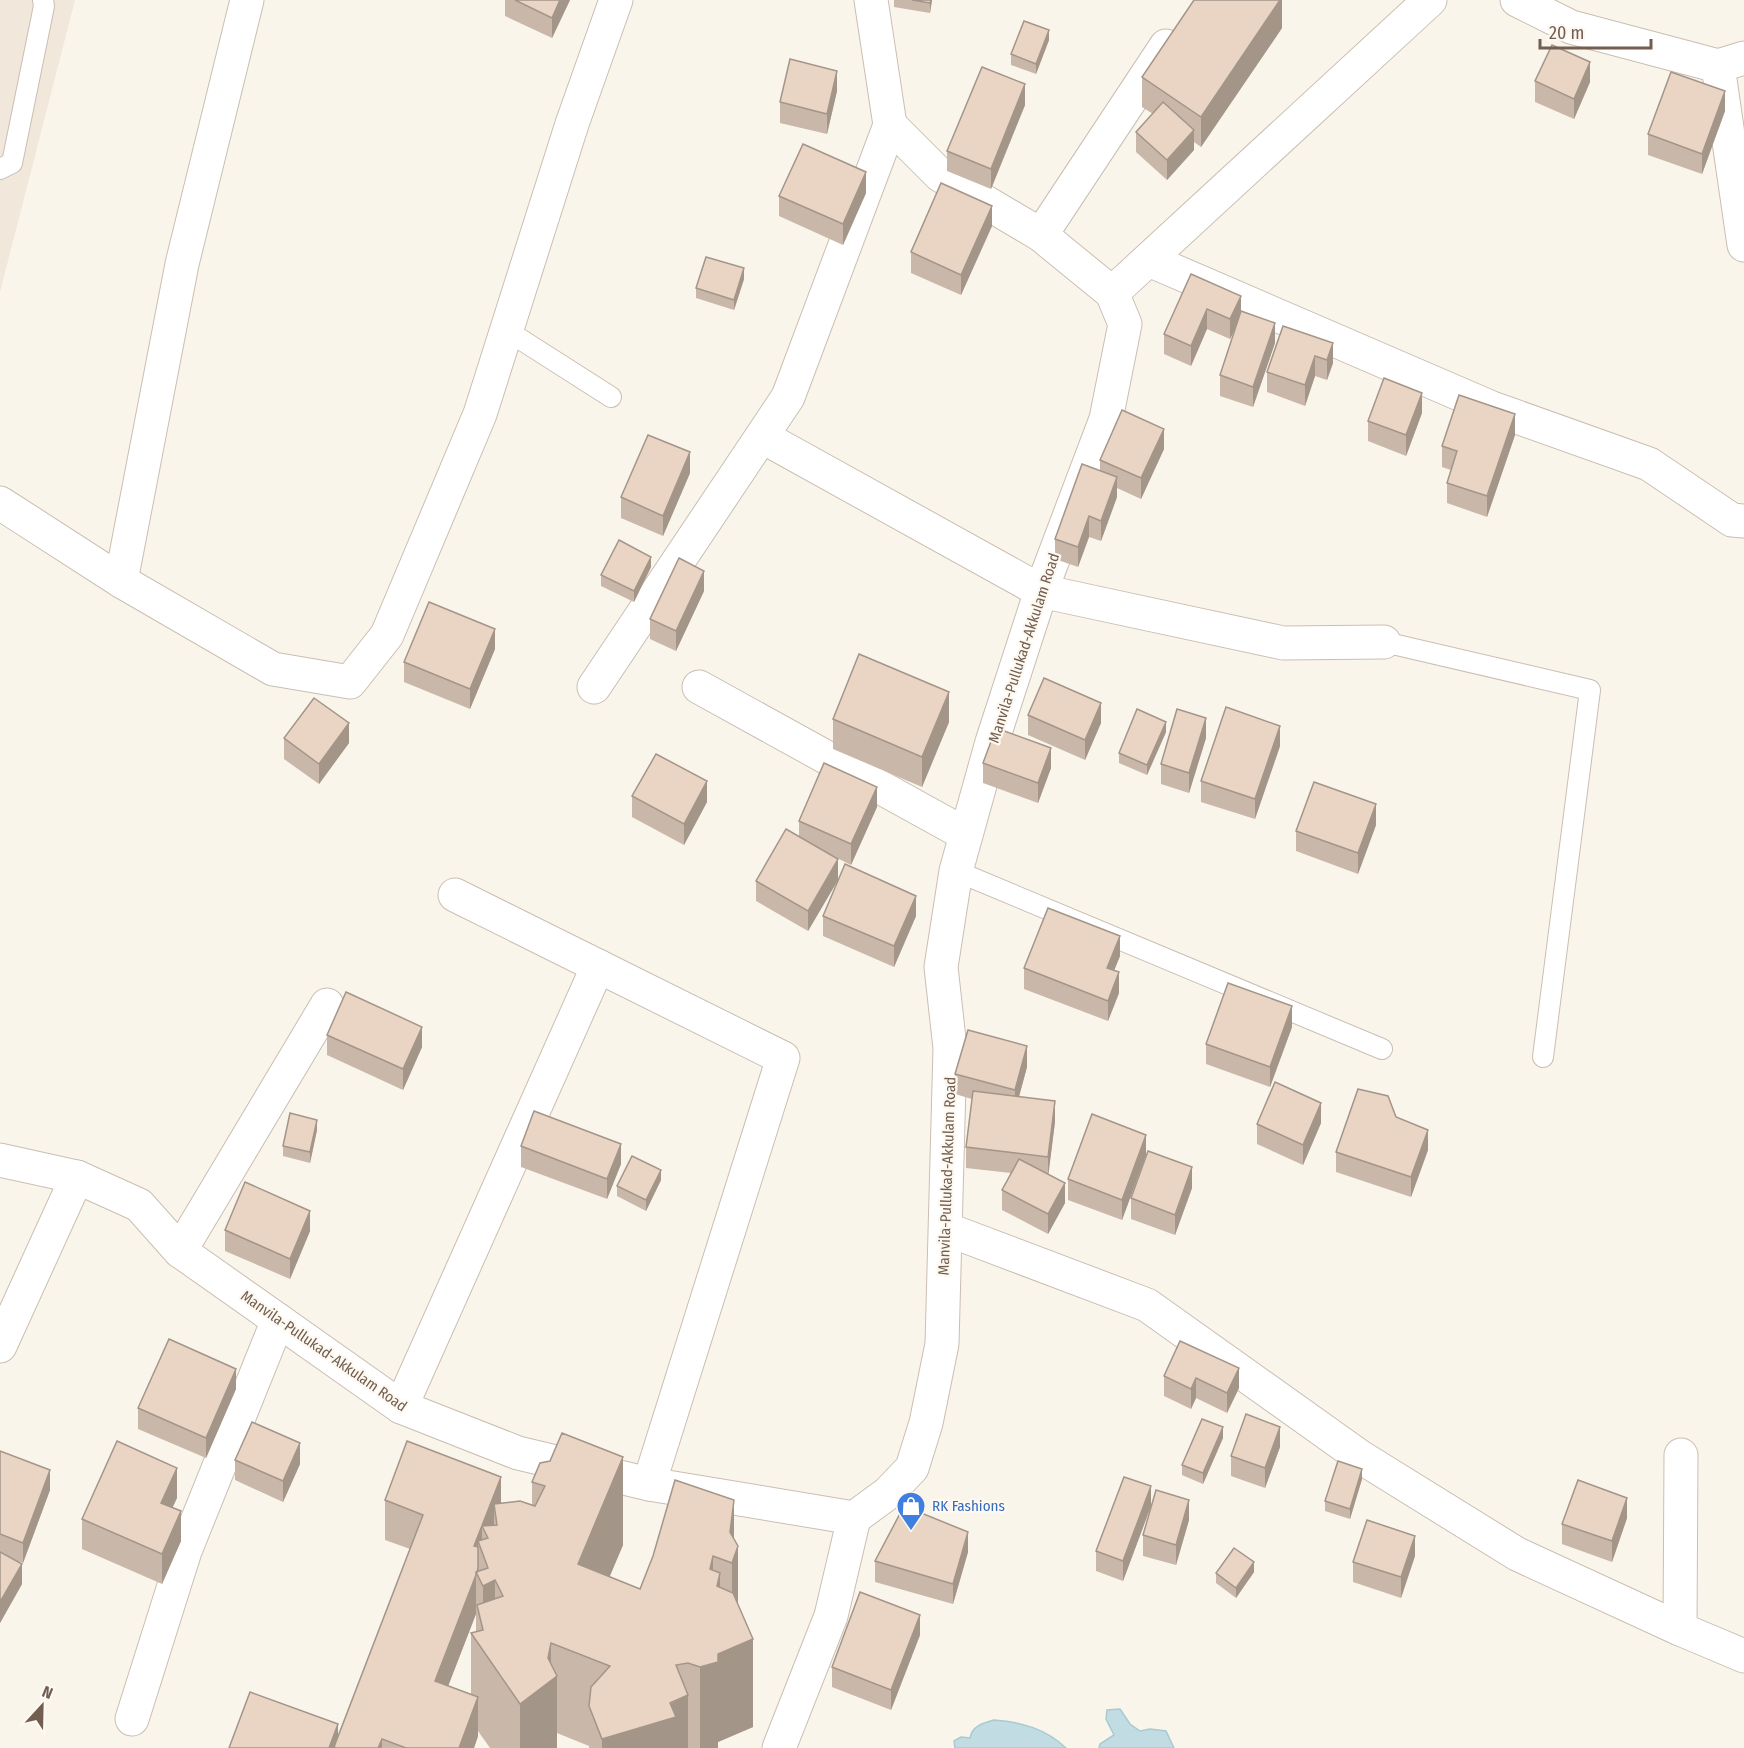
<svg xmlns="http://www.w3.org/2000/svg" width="1744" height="1748" viewBox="0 0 1744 1748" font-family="'Fira Sans Condensed',sans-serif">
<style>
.residential{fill:#f1e7da}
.water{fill:#c1dce2;stroke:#a9cad2;stroke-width:1.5}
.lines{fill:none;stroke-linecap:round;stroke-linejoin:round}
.service-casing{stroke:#cbbeb2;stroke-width:22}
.minor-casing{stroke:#cbbeb2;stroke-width:35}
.tertiary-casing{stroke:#cbbeb2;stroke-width:35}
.service{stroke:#fff;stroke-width:20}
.minor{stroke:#fff;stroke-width:33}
.tertiary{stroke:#fff;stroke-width:33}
.wall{fill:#c9b7a9;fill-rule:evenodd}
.shaded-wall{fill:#a49589}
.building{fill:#ead5c4;stroke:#a49589;stroke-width:1.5}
.labels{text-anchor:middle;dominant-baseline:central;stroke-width:4.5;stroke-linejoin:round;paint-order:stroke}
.street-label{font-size:15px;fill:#725e51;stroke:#fdf9f1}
.shop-label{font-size:15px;fill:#366cbe;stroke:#fdf9f1;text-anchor:start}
</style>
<rect width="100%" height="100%" fill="#faf5eb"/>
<path class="residential" d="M0 0H75L0 292Z"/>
<g class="water">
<path d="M1120 1709 1130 1724 1140 1731 1150 1729 1166 1731 1174 1748H1099L1100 1744 1114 1735 1106 1719 1107 1710Z"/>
<path d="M994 1720C1022 1722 1046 1729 1066 1748H955L954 1741 961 1737 970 1738C972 1726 983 1723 994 1720Z"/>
</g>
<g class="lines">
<g class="service-casing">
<g id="service">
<path d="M0 169 12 163 44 6 43 0"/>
<path d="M506 330 611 397"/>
<path d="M1384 642 1590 690 1543 1057"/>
<path d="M956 871 1382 1049"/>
</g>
</g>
<g class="minor-casing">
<g id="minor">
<path d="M1517 0 1571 27 1718 66 1744 58"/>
<path d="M1718 66 1744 245"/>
<path d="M1041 235 1166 46"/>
<path d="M1149 260 1492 408 1649 464 1732 520 1744 521"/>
<path d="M1112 293 1430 0"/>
<path d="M763 437 1041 591 1283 643 1384 642"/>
<path d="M0 503 121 581 273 669 350 682 387 635 480 414 572 124 616 0"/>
<path d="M121 581 182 264 247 0"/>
<path d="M594 687 788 397 890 125"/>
<path d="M699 687 965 834"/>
<path d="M455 895 783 1058 649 1484"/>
<path d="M946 1229 1147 1305 1359 1456 1517 1554 1680 1629 1744 1656"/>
<path d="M180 1251 327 1005"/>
<path d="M0 1346 77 1177"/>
<path d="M401 1407 598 966"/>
<path d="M1680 1629 1681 1455"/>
<path d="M132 1719 185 1551 278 1320"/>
<path d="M779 1748 831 1616 854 1518"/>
</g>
</g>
<g class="tertiary-casing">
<path id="tertiary" d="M0 1160 77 1177 139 1205 180 1251 401 1407 518 1453 649 1484 854 1518 888 1493 912 1468 926 1423 942 1344 950 1048 941 967 956 871 992 742 1041 591 1106 419 1125 324 1112 293 1041 235 940 175 890 125 871 0"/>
</g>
<use href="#service" class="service"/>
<use href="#minor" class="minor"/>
<use href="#tertiary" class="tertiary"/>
</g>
<g class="wall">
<path d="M505 0H570L552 38 505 16Z"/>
<path d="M894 0H932L930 13 894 7Z"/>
<path d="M1282 0V28L1201 147 1194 142V150L1167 180 1136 152V132L1153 114 1142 107V77Z"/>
<path d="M1049 40 1036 74 1011 65V54Z"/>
<path d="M1535 81 1590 82 1574 119 1535 102Z"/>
<path d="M837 91 827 134 780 123V102Z"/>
<path d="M1025 105 991 189 947 171V151Z"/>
<path d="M1725 111 1702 174 1648 155V134Z"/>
<path d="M866 193 843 245 779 216V196Z"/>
<path d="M992 226 961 295 911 273V252Z"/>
<path d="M1191 274 1241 311 1275 343 1253 407 1220 396V375L1234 331 1230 339 1207 329 1191 366 1164 354V334Z"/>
<path d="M744 279 734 310 696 298V288Z"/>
<path d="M1283 326 1333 363 1327 380 1315 376 1305 406 1267 392V372Z"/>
<path d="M1422 413 1406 456 1368 441V421Z"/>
<path d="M1515 435 1487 517 1447 503V483L1451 470 1442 467V446Z"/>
<path d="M1164 449 1141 499 1117 488V497L1101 541 1089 537 1078 567 1055 559V539L1100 471V460Z"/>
<path d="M690 473 663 536 621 518V497Z"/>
<path d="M651 567 634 602 601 586V575Z"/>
<path d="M704 591 676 651 650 639V619Z"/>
<path d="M495 649 470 709 404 682V662Z"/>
<path d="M1028 715 1101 723 1085 760 1028 735Z"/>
<path d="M833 719 949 722 922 787 833 749Z"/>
<path d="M1166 732 1147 775 1119 763V753Z"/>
<path d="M284 738 349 743 319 784 284 759Z"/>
<path d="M1206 738 1189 793 1161 784V764Z"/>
<path d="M1280 746 1255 819 1201 802V781Z"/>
<path d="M983 763 1051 768 1038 803 983 783Z"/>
<path d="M632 796 707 802 684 845 632 817Z"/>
<path d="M877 807 851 865 833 856 838 880 808 931 756 901V881L799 837V821Z"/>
<path d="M1376 825 1358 874 1296 851V831Z"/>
<path d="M823 916H916L894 967 823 936Z"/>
<path d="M1120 956 1114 970 1119 993 1108 1021 1024 989V968Z"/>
<path d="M1292 1027 1270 1087 1206 1064V1044Z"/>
<path d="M327 1035 422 1047 403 1090 327 1055Z"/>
<path d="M1027 1067 1019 1097 1055 1122 1048 1174 1065 1203 1048 1234 1002 1210V1190L1011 1173 966 1168V1147L972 1099 955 1094V1074Z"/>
<path d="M1396 1117 1428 1150 1411 1197 1336 1172V1152Z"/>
<path d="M1321 1123 1303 1165 1257 1144V1124Z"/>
<path d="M317 1130 310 1163 283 1156V1146Z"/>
<path d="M521 1146 621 1164 607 1199 521 1167Z"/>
<path d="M1146 1155 1122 1220 1068 1200V1179Z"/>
<path d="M661 1180 646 1211 617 1196V1186Z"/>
<path d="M1192 1188 1175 1235 1131 1219V1198Z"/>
<path d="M225 1230 310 1231 290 1279 225 1251Z"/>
<path d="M1180 1341 1239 1388 1227 1413 1196 1398 1191 1409 1164 1396V1376Z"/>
<path d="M236 1389 206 1458 138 1429V1408Z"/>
<path d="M1223 1438 1203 1484 1182 1475V1465Z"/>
<path d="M1280 1447 1265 1488 1231 1476V1456Z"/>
<path d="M0 1451 50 1490 23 1563 17 1561 22 1584 0 1623Z"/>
<path d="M235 1460 300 1464 283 1502 235 1480Z"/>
<path d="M540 1463 623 1545 609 1577 640 1589 734 1539 738 1604 753 1727 718 1742V1748H589V1746L557 1733V1748H490L478 1731V1736L474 1748H229L338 1736 410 1549 385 1540V1500L501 1503 532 1505V1482ZM476 1614V1632L471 1633V1694L448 1686Z"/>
<path d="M1362 1479 1350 1519 1325 1511V1501Z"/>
<path d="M177 1498 172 1508 181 1541 162 1584 82 1549V1519Z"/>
<path d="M1151 1506 1123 1581 1096 1571V1551Z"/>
<path d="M1627 1518 1612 1562 1562 1544V1524Z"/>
<path d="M1189 1520 1176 1565 1143 1556V1535Z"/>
<path d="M968 1552 953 1604 875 1582V1561Z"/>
<path d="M1415 1556 1401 1598 1353 1582V1562Z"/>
<path d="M1254 1572 1236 1598 1216 1583V1573Z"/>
<path d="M920 1635 891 1710 832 1687V1667Z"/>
</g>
<g class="shaded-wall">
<path d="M560 0H570L552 38V18Z"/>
<path d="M931 0H932L930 13V3Z"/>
<path d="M1280 0H1282V28L1201 147V117Z"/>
<path d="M1049 30V40L1036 74V64Z"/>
<path d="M1590 62V82L1574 119V99Z"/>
<path d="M837 71V91L827 134V114Z"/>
<path d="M1025 84V105L991 189V169Z"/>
<path d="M1725 91V111L1702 174V154Z"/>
<path d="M1194 130V150L1167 180V160Z"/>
<path d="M866 172V193L843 245V224Z"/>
<path d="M992 206V226L961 295V275Z"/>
<path d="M744 268V279L734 310V300Z"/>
<path d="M1241 296V317L1230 339V319Z"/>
<path d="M1207 309V329L1191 366V346Z"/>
<path d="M1275 323V343L1253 407V387Z"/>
<path d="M1333 343V363L1327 380V360Z"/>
<path d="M1315 356V376L1305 406V385Z"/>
<path d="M1422 393V413L1406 456V435Z"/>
<path d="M1515 414V435L1487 517V496Z"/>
<path d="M1164 429V449L1141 499V478Z"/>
<path d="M690 452V473L663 536V516Z"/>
<path d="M1117 477V497L1101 541V521Z"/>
<path d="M1089 516V537L1078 567V547Z"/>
<path d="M651 557V567L634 602V591Z"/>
<path d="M704 571V591L676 651V631Z"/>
<path d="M495 629V649L470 709V689Z"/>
<path d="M949 692V722L922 787V757Z"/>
<path d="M1101 703V723L1085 760V740Z"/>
<path d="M1206 718V738L1189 793V773Z"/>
<path d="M1166 722V732L1147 775V765Z"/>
<path d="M349 723V743L319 784V764Z"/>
<path d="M1280 726V746L1255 819V799Z"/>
<path d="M1051 748V768L1038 803V783Z"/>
<path d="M707 781V802L684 845V824Z"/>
<path d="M877 787V807L851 865V844Z"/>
<path d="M1376 804V825L1358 874V853Z"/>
<path d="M838 859V880L808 931V911Z"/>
<path d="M916 896V916L894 967V946Z"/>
<path d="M1120 936V956L1107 988V968Z"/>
<path d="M1119 972V993L1108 1021V1001Z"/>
<path d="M1292 1006V1027L1270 1087V1067Z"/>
<path d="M422 1027V1047L403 1090V1069Z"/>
<path d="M1027 1046V1067L1015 1111V1090Z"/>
<path d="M1055 1101V1122L1048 1178V1157Z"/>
<path d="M1321 1103V1123L1303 1165V1145Z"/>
<path d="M317 1120V1130L310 1163V1152Z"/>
<path d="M1428 1130V1150L1411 1197V1177Z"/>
<path d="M1146 1135V1155L1122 1220V1200Z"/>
<path d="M621 1144V1164L607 1199V1179Z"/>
<path d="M1192 1167V1188L1175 1235V1215Z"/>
<path d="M661 1170V1180L646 1211V1200Z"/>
<path d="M1065 1183V1203L1048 1234V1214Z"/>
<path d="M310 1211V1231L290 1279V1259Z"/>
<path d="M1239 1368V1388L1227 1413V1393Z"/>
<path d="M236 1369V1389L206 1458V1438Z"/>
<path d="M1196 1378V1398L1191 1409V1389Z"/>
<path d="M1223 1427V1438L1203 1484V1473Z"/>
<path d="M1280 1427V1447L1265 1488V1468Z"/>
<path d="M300 1443V1464L283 1502V1481Z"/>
<path d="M623 1457V1545L578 1652V1564Z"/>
<path d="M177 1468V1498L161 1532V1503Z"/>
<path d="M1362 1469V1479L1350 1519V1509Z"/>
<path d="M50 1470V1490L23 1563V1543Z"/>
<path d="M501 1477V1516L494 1504V1534L488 1538 482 1526V1553L478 1541V1576L476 1572V1614L435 1720V1681L474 1546Z"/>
<path d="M1151 1486V1506L1123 1581V1561Z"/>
<path d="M1627 1498V1518L1612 1562V1541Z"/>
<path d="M734 1500V1557L738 1546V1633L753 1639V1727L718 1742V1748H700V1667L720 1573V1653L732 1648V1563L730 1532Z"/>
<path d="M1189 1500V1520L1176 1565V1545Z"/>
<path d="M181 1511V1541L162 1584V1554Z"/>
<path d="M968 1532V1552L953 1604V1584Z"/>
<path d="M1415 1536V1556L1401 1598V1577Z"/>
<path d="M713 1556V1644L710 1569Z"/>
<path d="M1254 1562V1572L1236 1598V1588Z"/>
<path d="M22 1564V1584L0 1623V1602Z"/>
<path d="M495 1580V1668L483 1651V1586Z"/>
<path d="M920 1615V1635L891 1710V1690Z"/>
<path d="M551 1643V1680L557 1676V1748H520V1704L548 1658Z"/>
<path d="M688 1695V1748H602V1739Z"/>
<path d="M478 1697V1736L474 1748H459Z"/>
<path d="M338 1724V1744L334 1748H329Z"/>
<path d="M382 1739V1748H378Z"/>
</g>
<g class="building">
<path d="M515 0H560L552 18Z"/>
<path d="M912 0H931L930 3Z"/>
<path d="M1194 0H1280L1201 117 1142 77Z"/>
<path d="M1024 21 1049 30 1036 64 1011 54Z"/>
<path d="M1552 45 1590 62 1574 99 1535 81Z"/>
<path d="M790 59 837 71 827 114 780 102Z"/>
<path d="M982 67 1025 84 991 169 947 151Z"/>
<path d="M1671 72 1725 91 1702 154 1648 134Z"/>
<path d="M1163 102 1194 130 1167 160 1136 132Z"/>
<path d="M803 144 866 172 843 224 779 196Z"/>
<path d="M941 183 992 206 961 275 911 252Z"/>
<path d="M706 257 744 268 734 300 696 288Z"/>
<path d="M1191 274 1241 296 1230 319 1207 309 1191 346 1164 334Z"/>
<path d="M1241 311 1275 323 1253 387 1220 375Z"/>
<path d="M1283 326 1333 343 1327 360 1315 356 1305 385 1267 372Z"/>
<path d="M1384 378 1422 393 1406 435 1368 421Z"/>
<path d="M1459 395 1515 414 1487 496 1447 483 1457 451 1442 446Z"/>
<path d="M1122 410 1164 429 1141 478 1100 460Z"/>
<path d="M648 435 690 452 663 516 621 497Z"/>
<path d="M1082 464 1117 477 1101 521 1089 516 1078 547 1055 539Z"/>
<path d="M619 540 651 557 634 591 601 575Z"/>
<path d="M679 558 704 571 676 631 650 619Z"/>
<path d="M429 602 495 629 470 689 404 662Z"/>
<path d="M859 654 949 692 922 757 833 719Z"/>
<path d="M1044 678 1101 703 1085 740 1028 715Z"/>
<path d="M314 698 349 723 319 764 284 738Z"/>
<path d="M1226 707 1280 726 1255 799 1201 781Z"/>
<path d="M1137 709 1166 722 1147 765 1119 753Z"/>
<path d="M1177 709 1206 718 1189 773 1161 764Z"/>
<path d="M996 728 1051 748 1038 783 983 763Z"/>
<path d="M656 754 707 781 684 824 632 796Z"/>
<path d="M824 763 877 787 851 844 799 821Z"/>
<path d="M1314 782 1376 804 1358 853 1296 831Z"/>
<path d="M786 829 838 859 808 911 756 881Z"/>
<path d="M845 864 916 896 894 946 823 916Z"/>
<path d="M1048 908 1120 936 1107 968 1119 972 1108 1001 1024 968Z"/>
<path d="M1228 983 1292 1006 1270 1067 1206 1044Z"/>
<path d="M346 992 422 1027 403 1069 327 1035Z"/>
<path d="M968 1030 1027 1046 1015 1090 955 1074Z"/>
<path d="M1275 1082 1321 1103 1303 1145 1257 1124Z"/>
<path d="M1358 1089 1388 1096 1396 1117 1428 1130 1411 1177 1336 1152Z"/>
<path d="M973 1091 1055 1101 1048 1157 966 1147Z"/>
<path d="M534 1111 621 1144 607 1179 521 1146Z"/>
<path d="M290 1113 317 1120 310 1152 283 1146Z"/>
<path d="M1092 1114 1146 1135 1122 1200 1068 1179Z"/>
<path d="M1148 1151 1192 1167 1175 1215 1131 1198Z"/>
<path d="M632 1156 661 1170 646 1200 617 1186Z"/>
<path d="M1019 1159 1065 1183 1048 1214 1002 1190Z"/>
<path d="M245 1182 310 1211 290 1259 225 1230Z"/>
<path d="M169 1339 236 1369 206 1438 138 1408Z"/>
<path d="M1180 1341 1239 1368 1227 1393 1196 1378 1191 1389 1164 1376Z"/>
<path d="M1246 1414 1280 1427 1265 1468 1231 1456Z"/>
<path d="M1202 1419 1223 1427 1203 1473 1182 1465Z"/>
<path d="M252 1422 300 1443 283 1481 235 1460Z"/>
<path d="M562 1433 623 1457 578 1564 640 1589 653 1556 675 1480 734 1500 730 1532 738 1546 732 1563 713 1556 710 1569 720 1573 717 1586 733 1593 753 1639 718 1654V1662L700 1667 688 1663 676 1665 688 1695 670 1703 676 1717 602 1739 589 1706 591 1687 610 1666 551 1643 548 1658 557 1676 520 1704 471 1633 483 1630 477 1605 503 1596 495 1580 483 1586 476 1572 488 1568 478 1541 488 1538 482 1526 497 1525 494 1504 520 1501 535 1506 545 1486 532 1482 540 1463 550 1461Z"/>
<path d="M117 1441 177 1468 161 1503 181 1511 162 1554 82 1519Z"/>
<path d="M407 1441 501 1477 474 1546 478 1547V1568L477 1572H476V1575L435 1681 478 1697 459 1748H406L382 1739 378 1748H336L334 1747 423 1515 385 1500Z"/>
<path d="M0 1451 50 1470 23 1543 0 1534Z"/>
<path d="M1338 1461 1362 1469 1350 1509 1325 1501Z"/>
<path d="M1124 1477 1151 1486 1123 1561 1096 1551Z"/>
<path d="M1578 1480 1627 1498 1612 1541 1562 1524Z"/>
<path d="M1156 1490 1189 1500 1176 1545 1143 1535Z"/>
<path d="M904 1506 968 1532 953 1584 875 1561Z"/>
<path d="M1367 1520 1415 1536 1401 1577 1353 1562Z"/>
<path d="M1234 1548 1254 1562 1236 1588 1216 1573Z"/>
<path d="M0 1552 22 1564 0 1602Z"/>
<path d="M860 1592 920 1615 891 1690 832 1667Z"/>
<path d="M250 1692 338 1724 329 1748H229Z"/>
</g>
<defs>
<g id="shop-pin" transform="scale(1.5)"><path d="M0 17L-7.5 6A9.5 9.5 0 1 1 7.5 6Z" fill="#3f7fe0" stroke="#fdf9f1"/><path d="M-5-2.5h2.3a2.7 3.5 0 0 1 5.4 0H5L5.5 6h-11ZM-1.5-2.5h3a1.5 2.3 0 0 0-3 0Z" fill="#fff"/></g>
</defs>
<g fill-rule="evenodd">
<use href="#shop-pin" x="911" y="1506"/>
</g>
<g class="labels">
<g class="street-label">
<text transform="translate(1024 648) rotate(-72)">Manvila-Pullukad-Akkulam Road</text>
<text transform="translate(947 1176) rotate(-88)">Manvila-Pullukad-Akkulam Road</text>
<text transform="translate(324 1351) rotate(35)">Manvila-Pullukad-Akkulam Road</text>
</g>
<g class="shop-label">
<text x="932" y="1506">RK Fashions</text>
</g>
</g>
<g transform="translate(42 1706) rotate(22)" stroke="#fdf9f1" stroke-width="4.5" paint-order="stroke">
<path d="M0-4.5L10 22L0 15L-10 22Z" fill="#725e51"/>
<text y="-9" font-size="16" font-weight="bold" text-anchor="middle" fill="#725e51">N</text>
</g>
<path d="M1540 39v9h111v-9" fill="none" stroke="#725e51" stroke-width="3"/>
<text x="1549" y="39" font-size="18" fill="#725e51" stroke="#fdf9f1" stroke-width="4.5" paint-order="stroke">20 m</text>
</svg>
